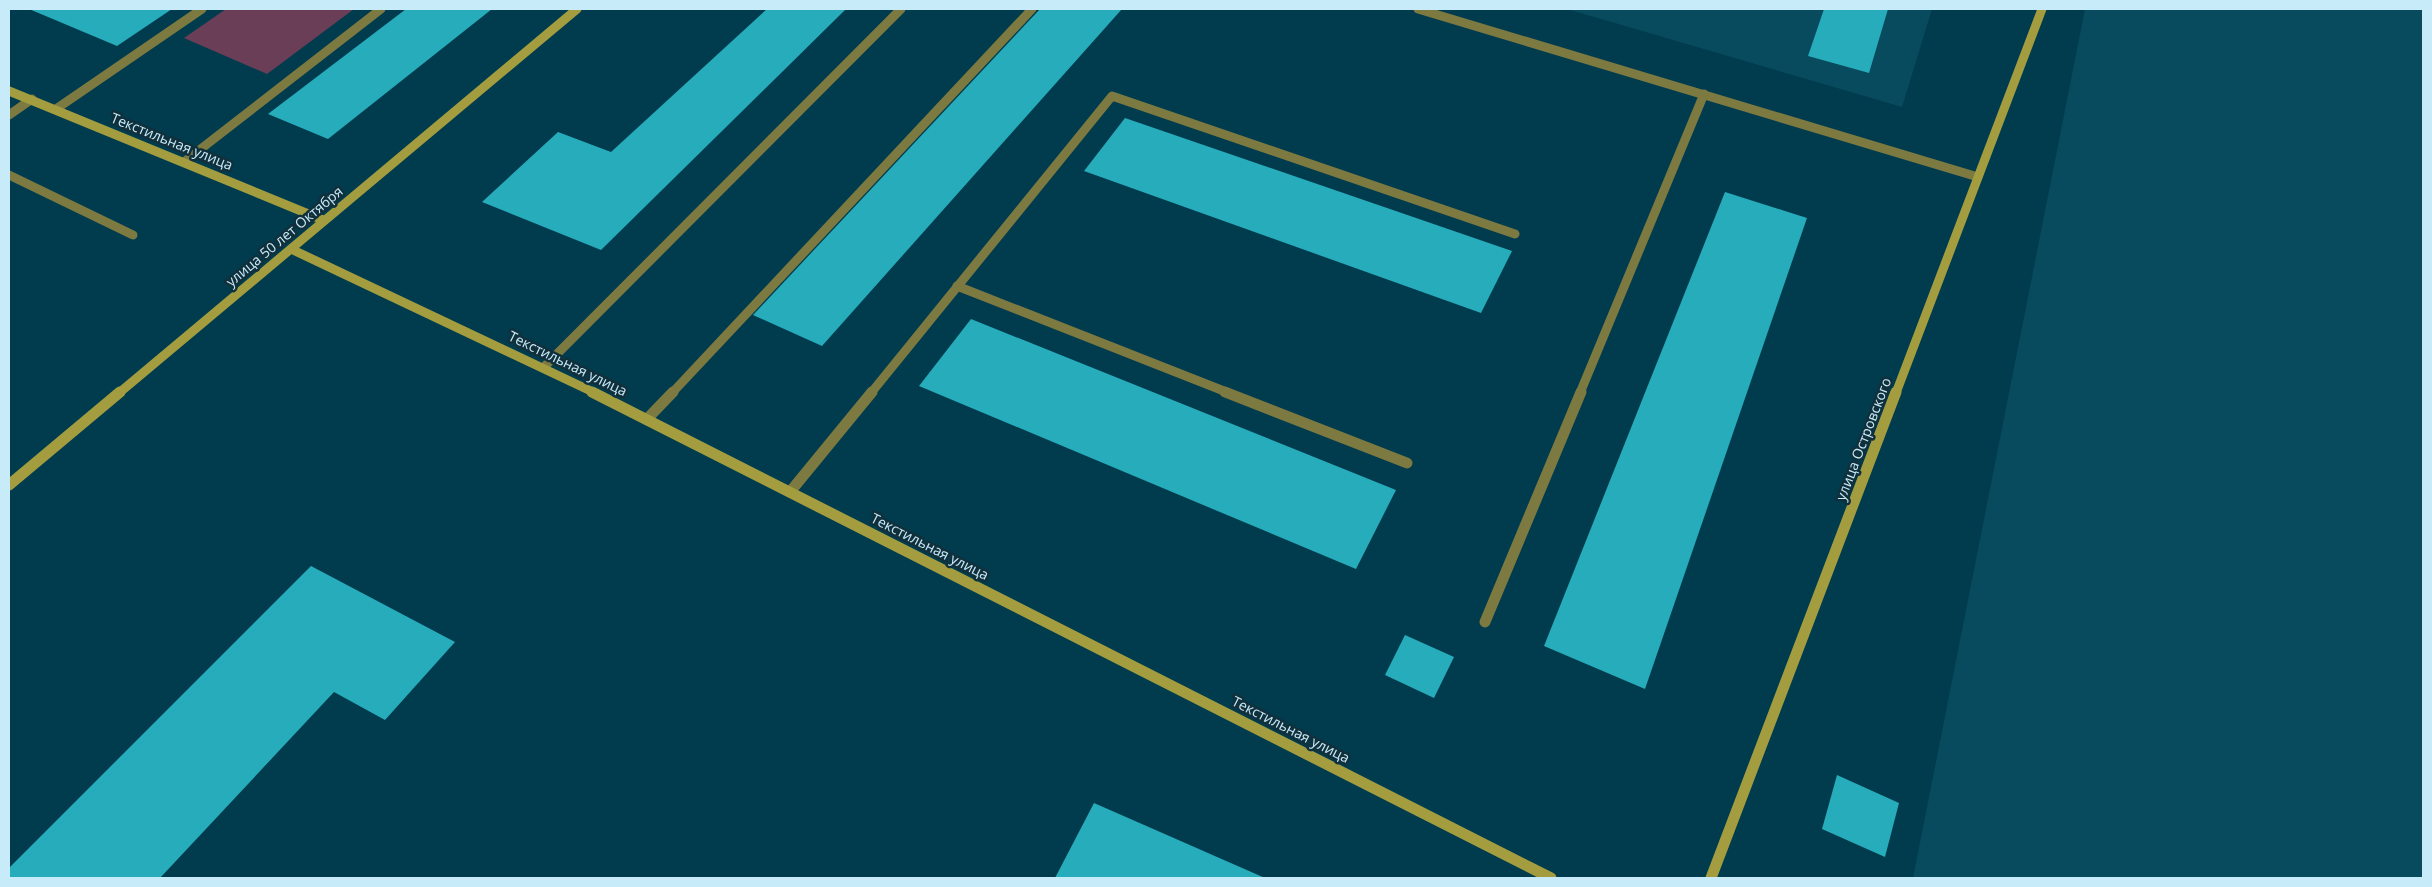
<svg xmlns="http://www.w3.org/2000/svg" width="2432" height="887" viewBox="0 0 2432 887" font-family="'Open Sans',sans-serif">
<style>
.built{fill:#084a5e}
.green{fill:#6b3e57}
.building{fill:#26acba}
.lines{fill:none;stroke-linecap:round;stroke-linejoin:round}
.lane-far1{stroke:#7c7941;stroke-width:9}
.lane{stroke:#7c7941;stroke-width:11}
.secondary-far1{stroke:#a39d40;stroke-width:9}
.secondary{stroke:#a39d40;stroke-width:11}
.labels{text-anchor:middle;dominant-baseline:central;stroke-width:5;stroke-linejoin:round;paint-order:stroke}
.street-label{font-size:14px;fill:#c8ebfa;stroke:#11303b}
</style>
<rect width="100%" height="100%" fill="#013c4e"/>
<g class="built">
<path d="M1567 9H1932L1902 107Z"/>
<path d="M2085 9H2423V878H1913Z"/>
</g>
<path class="green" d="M226 9H354L267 74 184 38Z"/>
<g class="building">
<path d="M29 9H172L117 46Z"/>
<path d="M406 9H492L328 139 268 114Z"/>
<path d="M767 9H846L601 250 482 202 558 132 611 152Z"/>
<path d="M1040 9H1122L822 346 753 315Z"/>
<path d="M1824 9H1888L1869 73 1808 56Z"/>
<path d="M1125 118 1512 251 1481 313 1084 171Z"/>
<path d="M1725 192 1807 218 1645 689 1544 646Z"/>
<path d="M971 319 1396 490 1356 569 919 386Z"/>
<path d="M311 566 455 642 385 720 334 692 160 878H9V868Z"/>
<path d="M1405 635 1454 657 1434 698 1385 675Z"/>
<path d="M1837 775 1899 803 1885 857 1822 829Z"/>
<path d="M1094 803 1265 878H1055Z"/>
</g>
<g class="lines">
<g class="lane-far1">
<path d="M1418 9 1978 177"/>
<path d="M56 109 202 9"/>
<path d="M9 115 32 99"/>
<path d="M184 162 381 9"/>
<path d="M9 175 133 235"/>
<path d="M957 286 1229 393"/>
<path d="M544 367 901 9"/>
<path d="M672 393 1032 9"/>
<path d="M871 393 1112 96 1515 234"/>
<path d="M1580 393 1704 94"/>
</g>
<g class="lane">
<path d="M1225 392 1407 463"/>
<path d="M647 419 673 392"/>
<path d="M790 492 872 392"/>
<path d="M1485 622 1581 392"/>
</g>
<g class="secondary-far1">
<path d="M9 91 323 220"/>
<path d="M291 249 595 393"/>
<path d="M119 393 577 9"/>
<path d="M1896 393 2042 9"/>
</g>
<g class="secondary">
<path d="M592 392 1551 878"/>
<path d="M9 485 120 392"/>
<path d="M1711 878 1896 392"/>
</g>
</g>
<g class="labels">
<g class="street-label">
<text transform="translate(172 141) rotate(22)">Текстильная улица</text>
<text transform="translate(284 236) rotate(-40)">улица 50 лет Октября</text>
<text transform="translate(568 363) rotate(26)">Текстильная улица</text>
<text transform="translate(1863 439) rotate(-69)">улица Островского</text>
<text transform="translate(930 546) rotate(27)">Текстильная улица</text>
<text transform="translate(1291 729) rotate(27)">Текстильная улица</text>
</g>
</g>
<rect width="2432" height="887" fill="none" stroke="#c8ebfa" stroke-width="20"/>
</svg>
